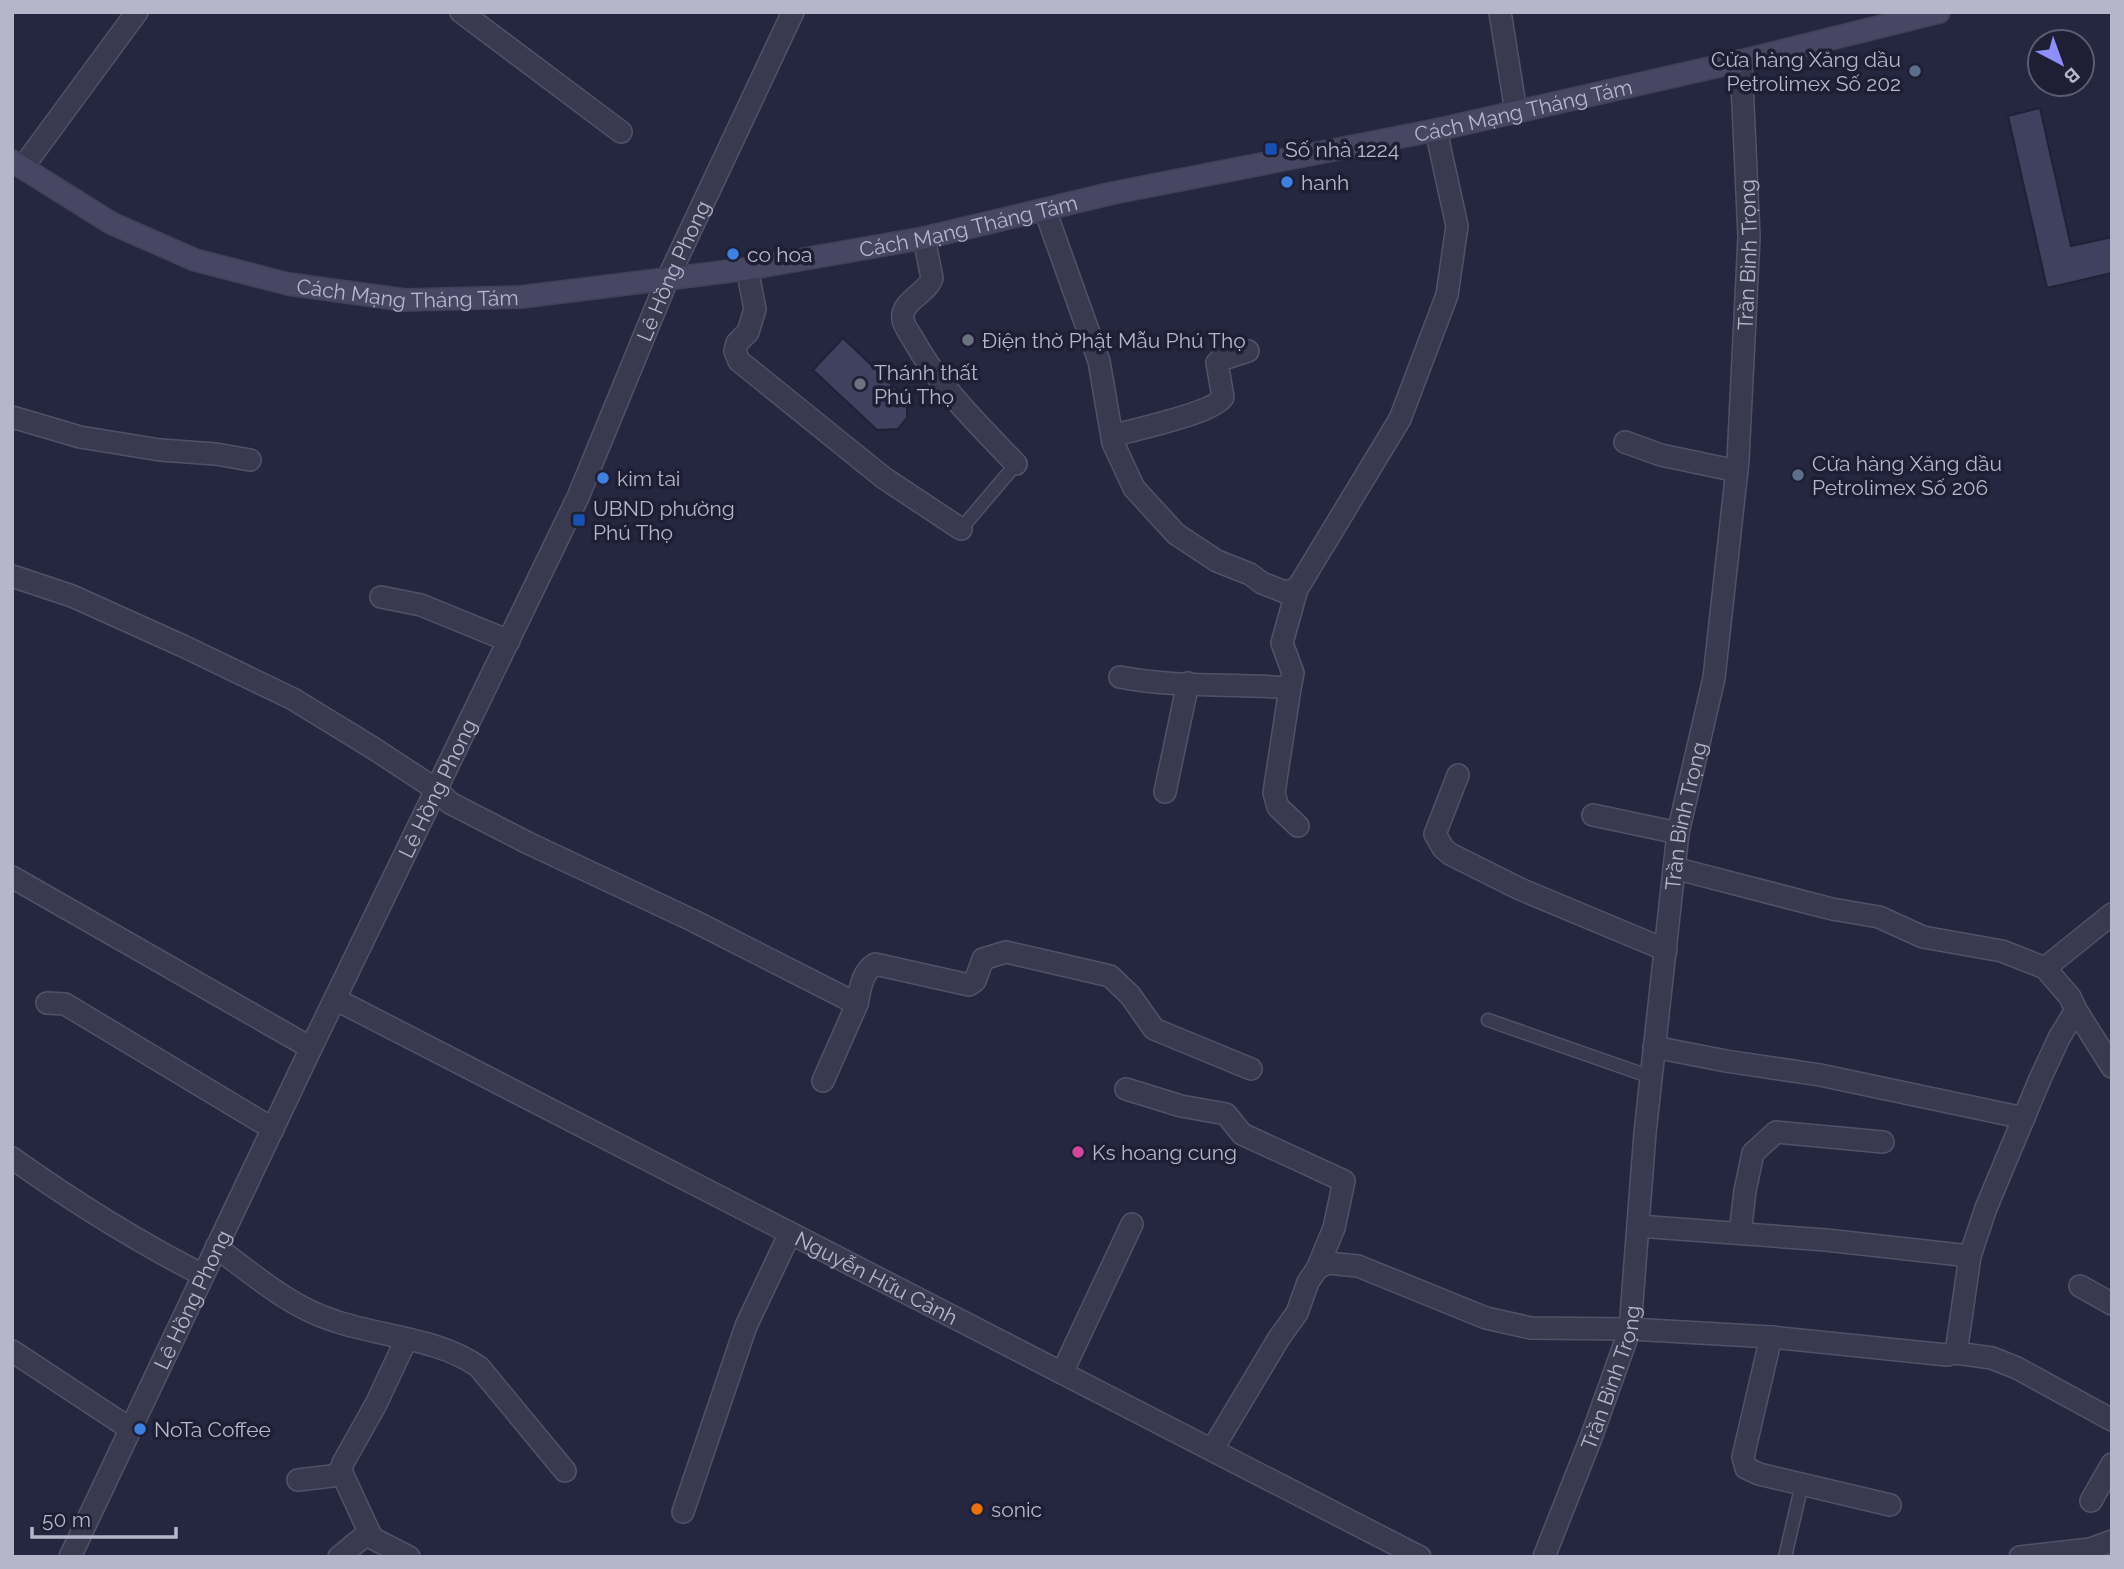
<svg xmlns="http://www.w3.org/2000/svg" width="2124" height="1569" viewBox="0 0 2124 1569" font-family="Raleway,sans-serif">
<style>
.building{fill:#3f415e;stroke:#202137;stroke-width:2}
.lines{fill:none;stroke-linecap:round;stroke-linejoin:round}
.service-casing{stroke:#515267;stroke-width:15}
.minor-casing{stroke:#515267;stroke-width:24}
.tertiary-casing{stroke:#515267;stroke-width:24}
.secondary-casing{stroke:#404056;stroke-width:24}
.service{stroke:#393a50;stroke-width:12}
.minor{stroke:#393a50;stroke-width:21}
.tertiary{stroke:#393a50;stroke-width:21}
.secondary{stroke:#484763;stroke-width:21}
.service-dot{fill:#5c6f8a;stroke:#1e1f35;stroke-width:2.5}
.transit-dot{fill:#1a4fb4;stroke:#1e1f35;stroke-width:2.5}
.shop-dot{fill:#3f7fe0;stroke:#1e1f35;stroke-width:2.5}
.worship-dot{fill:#6b7280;stroke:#1e1f35;stroke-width:2.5}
.hotel-dot{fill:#d1479c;stroke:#1e1f35;stroke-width:2.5}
.food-dot{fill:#e8710a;stroke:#1e1f35;stroke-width:2.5}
.labels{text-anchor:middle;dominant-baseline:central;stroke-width:7;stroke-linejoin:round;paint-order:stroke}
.poi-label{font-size:21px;fill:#b6b6ca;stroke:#1e1f35;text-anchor:start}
.street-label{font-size:21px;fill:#b6b6ca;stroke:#1e1f35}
</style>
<rect width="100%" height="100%" fill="#252640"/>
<g class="building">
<path d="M2040 108 2071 246 2112 237V273L2047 288 2008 116Z"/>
<path d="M843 338 907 399V418L898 429 877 430 813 370Z"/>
</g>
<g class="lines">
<g class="service-casing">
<g id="service">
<path d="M961 529 1016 464"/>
<path d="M1488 1020 1651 1077"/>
<path d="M1785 1557 1802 1484"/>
</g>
</g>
<g class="minor-casing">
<g id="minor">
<path d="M461 12 621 132"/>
<path d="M1500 12 1516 112"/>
<path d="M23 167 137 12"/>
<path d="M1045 210 1099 361 1113 443 1134 488 1176 534 1217 561 1250 574 1262 583 1285 592 1297 589 1400 419 1447 295 1457 226 1436 130"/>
<path d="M924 238 932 278C927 294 900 301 903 320 904 326 910 334 913 339 939 387 979 425 1016 464"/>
<path d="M747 269 755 309 748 332 737 343 735 351 739 361 884 478 961 529"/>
<path d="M12 417 80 437 160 450 216 454 250 460"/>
<path d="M1112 436C1133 430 1214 413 1223 397L1217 363 1220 360 1248 351"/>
<path d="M1625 442 1661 455 1737 471"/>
<path d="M12 576 72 596 183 646 293 699 373 748 437 790 450 803 528 843 694 921 857 1004C860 989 862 972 875 964L969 985 975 981 983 959 1006 952 1110 976 1130 995 1154 1029 1251 1069"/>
<path d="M381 597 421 605 509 641"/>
<path d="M1120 677C1175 688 1233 683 1290 688L1293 673 1282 643 1297 589"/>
<path d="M1290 688 1274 793 1278 807 1298 826"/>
<path d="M1458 775 1435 834 1443 848 1450 854 1520 889 1666 950"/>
<path d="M1165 792 1188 683"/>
<path d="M1593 815 1678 833"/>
<path d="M12 877 311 1048"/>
<path d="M2045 968 2112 914"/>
<path id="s1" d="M335 999 1420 1557"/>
<path d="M47 1003 65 1004 273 1129"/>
<path d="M2076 1010 2112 1067"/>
<path d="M1654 1047 1726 1061 1820 1075 2024 1118"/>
<path d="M823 1081 857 1004"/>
<path d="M1126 1089 1181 1106 1226 1114 1242 1134 1344 1181 1334 1228 1317 1269"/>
<path d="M12 1158C74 1202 136 1241 203 1275"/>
<path d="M1638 1226 1826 1240 1970 1256"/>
<path d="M1740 1233 1745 1191 1753 1153 1776 1132 1883 1142"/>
<path d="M216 1247C254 1275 290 1307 335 1321 382 1337 438 1338 479 1367L565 1471"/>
<path d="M2080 1286 2112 1304"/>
<path d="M1771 1337 1743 1457 1746 1468 1759 1474 1890 1505"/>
<path d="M12 1351 129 1428"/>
<path d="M1956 1353 1992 1358 2017 1368 2112 1420"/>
<path d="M1062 1373 1132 1224"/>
<path d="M1212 1450 1279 1338 1297 1313 1308 1282 1317 1269 1327 1263 1358 1266 1486 1318 1531 1328 1630 1329 1771 1337 1947 1355 1956 1353 1970 1256 1986 1208 2040 1079 2059 1038 2076 1010 2070 997 2045 968 2002 951 1923 937 1879 917 1832 909 1674 868"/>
<path d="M341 1471 372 1538 409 1557"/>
<path d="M298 1480 332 1476 341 1471 343 1463 376 1404 406 1340"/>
<path d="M2091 1501 2112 1464"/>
<path d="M683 1512 746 1326 790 1233"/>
<path d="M339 1557 368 1533"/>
<path id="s2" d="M1544 1557 1591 1438 1630 1329 1645 1133 1678 833 1714 678 1738 460 1749 237 1741 61"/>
<path d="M2020 1557 2090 1549 2112 1541"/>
</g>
</g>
<g class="tertiary-casing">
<g id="tertiary">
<path id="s3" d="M70 1557 311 1048 578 497 668 278 793 12"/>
</g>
</g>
<g class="secondary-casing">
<g id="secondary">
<path id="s4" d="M12 161 111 223 195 260 288 284 405 300 521 297 747 269 924 238 1113 193 1436 130 1741 61 1939 12"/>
</g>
</g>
<use href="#service" class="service"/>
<use href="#minor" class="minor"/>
<use href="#tertiary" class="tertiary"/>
<use href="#secondary" class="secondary"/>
</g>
<g class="service-dot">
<circle cx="1915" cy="71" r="7"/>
<circle cx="1798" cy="475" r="7"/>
</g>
<g class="transit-dot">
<rect x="1264" y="142" width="14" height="14" rx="3.5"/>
<rect x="572" y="513" width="14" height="14" rx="3.5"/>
</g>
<g class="shop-dot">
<circle cx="1287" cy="182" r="7"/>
<circle cx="733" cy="254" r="7"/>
<circle cx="603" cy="478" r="7"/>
<circle cx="140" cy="1429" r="7"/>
</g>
<g class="worship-dot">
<circle cx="968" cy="340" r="7"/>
<circle cx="860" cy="384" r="7"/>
</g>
<circle class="hotel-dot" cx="1078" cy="1152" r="7"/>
<circle class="food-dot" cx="977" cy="1509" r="7"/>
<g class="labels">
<g class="poi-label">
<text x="1901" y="59" text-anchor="end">Cửa hàng Xăng dầu<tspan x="1901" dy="24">Petrolimex Số 202</tspan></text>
<text x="1285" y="149">Số nhà 1224</text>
<text x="1301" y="182">hanh</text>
<text x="747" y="254">co hoa</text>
<text x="982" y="340">Điện thờ Phật Mẫu Phú Thọ</text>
<text x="874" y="372">Thánh thất<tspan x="874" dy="24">Phú Thọ</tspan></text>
<text x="1812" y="463">Cửa hàng Xăng dầu<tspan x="1812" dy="24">Petrolimex Số 206</tspan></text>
<text x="617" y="478">kim tai</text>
<text x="593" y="508">UBND phường<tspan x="593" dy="24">Phú Thọ</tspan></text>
<text x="1092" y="1152">Ks hoang cung</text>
<text x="154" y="1429">NoTa Coffee</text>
<text x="991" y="1509">sonic</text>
</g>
<g class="street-label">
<text stroke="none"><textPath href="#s4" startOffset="1559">Cách Mạng Tháng Tám</textPath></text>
<text stroke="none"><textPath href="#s4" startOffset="992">Cách Mạng Tháng Tám</textPath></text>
<text stroke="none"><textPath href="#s2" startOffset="1326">Trần Bình Trọng</textPath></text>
<text stroke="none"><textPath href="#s3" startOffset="1421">Lê Hồng Phong</textPath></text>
<text stroke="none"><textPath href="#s4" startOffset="425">Cách Mạng Tháng Tám</textPath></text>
<text stroke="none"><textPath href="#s3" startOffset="852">Lê Hồng Phong</textPath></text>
<text stroke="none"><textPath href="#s2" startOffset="760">Trần Bình Trọng</textPath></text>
<text stroke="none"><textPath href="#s1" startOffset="609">Nguyễn Hữu Cảnh</textPath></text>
<text stroke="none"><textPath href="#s3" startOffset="285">Lê Hồng Phong</textPath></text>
<text stroke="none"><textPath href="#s2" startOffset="192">Trần Bình Trọng</textPath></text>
</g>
</g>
<rect width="2124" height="1569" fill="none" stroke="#b6b6ca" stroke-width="28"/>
<g transform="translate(2061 63) rotate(139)"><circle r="33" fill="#1e1f35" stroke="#5b5b71" stroke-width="2"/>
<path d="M0-5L12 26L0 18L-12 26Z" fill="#8d8ef8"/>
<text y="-10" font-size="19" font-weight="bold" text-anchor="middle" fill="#b6b6ca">B</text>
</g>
<path d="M32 1527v10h144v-10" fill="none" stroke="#b6b6ca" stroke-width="3.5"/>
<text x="42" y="1527" font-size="21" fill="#b6b6ca" stroke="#1e1f35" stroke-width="5" paint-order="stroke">50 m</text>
</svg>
